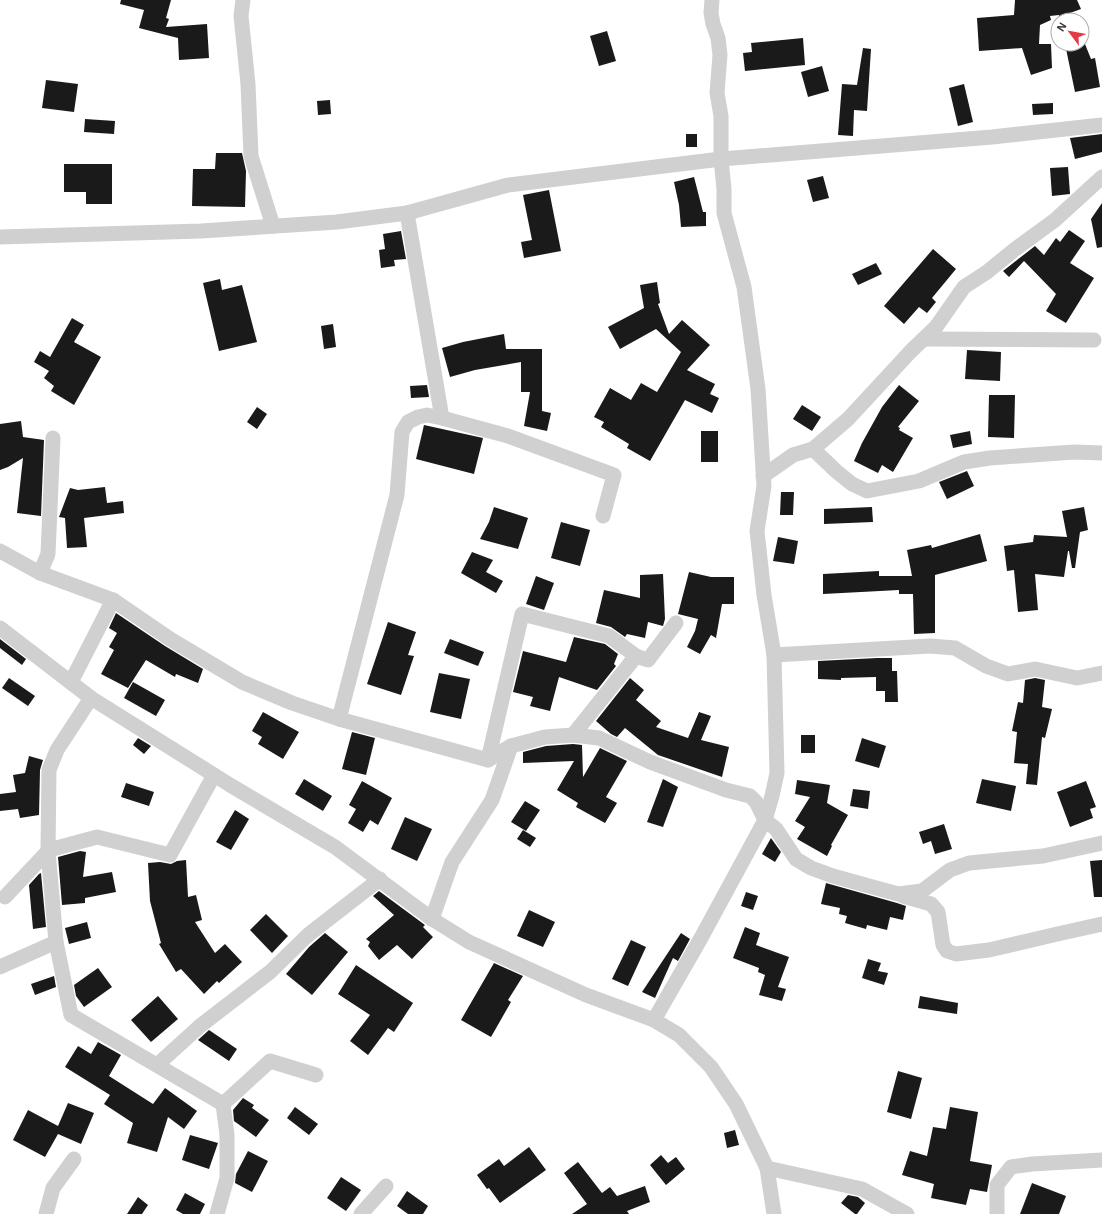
<svg xmlns="http://www.w3.org/2000/svg" width="1102" height="1214" viewBox="0 0 1102 1214" font-family="Helvetica,sans-serif">
<style>
.building{fill:#1a1a1a}
.lines{fill:none;stroke-linecap:round;stroke-linejoin:round}
.minor{stroke:#d0d0d0;stroke-width:15}
</style>
<rect width="100%" height="100%" fill="#fff"/>
<g class="building">
<path d="M121 0H171L166 18 169 19 166 27 207 24 209 58 179 60 178 38 139 28 144 10 120 4Z"/>
<path d="M1015 0H1077L1081 9 1059 17V15L1050 16 1051 20 1040 25 1039 44H1051L1052 68 1031 75 1022 48 979 51 977 18 1014 15Z"/>
<path d="M607 31 616 61 599 66 590 36Z"/>
<path d="M803 38 805 65 745 71 743 53 752 52 751 43Z"/>
<path d="M1065 44H1085L1091 59 1095 58 1100 87 1075 92Z"/>
<path d="M863 48 871 49 867 111 854 110 853 136 838 135 842 84 857 85Z"/>
<path d="M822 66 829 91 808 97 801 72Z"/>
<path d="M46 80 78 84 74 112 42 108Z"/>
<path d="M964 84 973 122 958 126 949 88Z"/>
<path d="M330 100 331 114 318 115 317 101Z"/>
<path d="M1053 103V114L1033 115 1032 104Z"/>
<path d="M85 119 115 121 114 134 84 132Z"/>
<rect x="686" y="134" width="11" height="13"/>
<path d="M1102 134V152L1075 159 1070 138Z"/>
<path d="M216 153H242L246 171 245 207 192 206 193 169H215Z"/>
<path d="M64 164H112V204H86V192H64Z"/>
<path d="M1068 167 1070 194 1052 196 1050 168Z"/>
<path d="M823 176 829 198 813 202 807 180Z"/>
<path d="M694 177 703 212H706V226L681 227 679 205 674 182Z"/>
<path d="M549 190 561 251 524 258 521 242 532 240 523 195Z"/>
<path d="M1102 203V247L1097 248 1091 219Z"/>
<path d="M1069 230 1085 241 1070 263 1094 278 1066 323 1046 311 1056 294 1024 261 1009 277 1003 271 1035 246 1044 255 1056 238 1060 242Z"/>
<path d="M401 231 406 259 394 260 395 266 381 268 379 250 385 249 383 234Z"/>
<path d="M933 249 956 269 932 298 936 302 927 313 919 307 904 324 884 306Z"/>
<path d="M876 263 882 274 858 285 852 274Z"/>
<path d="M220 279 222 290 242 285 257 342 219 351 203 283Z"/>
<path d="M657 282 660 303 658 304 669 334 682 320 710 345 687 370 715 384 710 394 719 398 712 413 685 400 650 461 627 448 629 444 601 427 604 422 594 417 610 388 631 400 641 383 657 392 681 352 656 329 620 349 608 327 644 308 640 285Z"/>
<path d="M72 318 84 325 74 342 101 357 74 405 51 391 54 386 44 378 49 371 34 362 40 351 50 357Z"/>
<path d="M333 324 336 347 324 349 321 326Z"/>
<path d="M504 334 506 349H542V411L551 413 547 431 524 426 530 392H521V362L475 370 450 377 442 348 463 342Z"/>
<path d="M967 350 1001 352 1000 381 965 379Z"/>
<path d="M427 385 429 397 411 398 410 386Z"/>
<path d="M899 385 919 401 898 427 900 428 899 430 913 438 893 472 882 465 878 473 854 461 862 443 882 407Z"/>
<path d="M989 395H1015L1014 438 988 437Z"/>
<path d="M802 405 821 417 812 431 793 419Z"/>
<path d="M257 407 267 414 257 429 247 422Z"/>
<path d="M21 421 23 437 44 440 41 516 17 513 23 458 8 467 0 470V424Z"/>
<path d="M424 425 483 438 474 474 416 459Z"/>
<rect x="701" y="431" width="17" height="31"/>
<path d="M970 431 972 444 953 448 950 435Z"/>
<path d="M967 471 974 486 947 499 939 482Z"/>
<path d="M105 487 107 503 123 501 124 513 84 518 87 547 67 548 65 518 59 517 70 488 78 490Z"/>
<path d="M781 492H794L793 515H780Z"/>
<path d="M494 507 528 518 518 549 480 539 489 522Z"/>
<path d="M872 507 873 522 824 524V509Z"/>
<path d="M1084 507 1088 530 1080 532 1075 568H1072L1069 551H1068L1064 577 1035 574 1038 610 1018 612 1014 570 1007 571 1004 546 1033 542 1034 535 1067 537 1062 511Z"/>
<path d="M561 522 590 530 580 566 551 558Z"/>
<path d="M980 534 987 561 935 575V633L914 634 913 594H899V590L823 594V574L879 571V576H912L907 550 931 545 932 548Z"/>
<path d="M778 537 798 541 794 564 773 561Z"/>
<path d="M472 552 493 560 486 572 503 581 496 593 461 573Z"/>
<path d="M689 572 711 577H734V604H722L716 638 711 635 700 654 687 647 695 631 698 619 678 614Z"/>
<path d="M663 574 665 619 663 626 648 622 645 638 627 634 625 637 611 627 596 623 604 590 640 598V575Z"/>
<path d="M536 576 554 583 544 610 526 604Z"/>
<path d="M116 613 165 646 203 669 198 683 176 674 175 677 146 660 128 688 101 674 114 650 109 647 117 633 109 628Z"/>
<path d="M388 622 416 632 408 655 414 656 401 695 367 684Z"/>
<path d="M574 637 605 644 618 654 614 664 616 666 597 690 559 677 550 711 530 706 533 697 513 692 523 651 566 662Z"/>
<path d="M0 639 26 659 22 665 0 648Z"/>
<path d="M450 639 484 652 478 666 444 653Z"/>
<path d="M877 658H892V671H897L898 702H885V691H876V677L841 678V680L818 679V661Z"/>
<path d="M439 673 470 679 461 719 430 712Z"/>
<path d="M9 678 35 696 28 706 2 688Z"/>
<path d="M630 678 644 690 636 700 661 721 656 727 688 738 699 712 711 716 701 740 729 747 722 777 658 755 625 728 617 737 611 734 596 721Z"/>
<path d="M1035 678 1045 680 1042 707 1052 709 1045 738 1042 737 1037 785 1026 784 1028 764 1014 763 1017 732 1012 731 1018 702 1023 703 1025 680Z"/>
<path d="M133 682 165 700 156 716 124 698Z"/>
<path d="M263 712 299 732 283 759 258 744 262 737 252 731Z"/>
<path d="M352 732 375 738 366 775 342 769Z"/>
<rect x="801" y="735" width="14" height="18"/>
<path d="M138 738 151 746 144 754 133 745Z"/>
<path d="M862 738 886 746 879 768 855 761Z"/>
<path d="M573 744 582 745 583 777 600 748 627 761 606 797 617 803 605 823 576 807 578 803 557 790 574 761 523 763V752L546 746Z"/>
<path d="M29 756 43 760 40 770 39 815 20 818 18 809 0 811V794L16 792 13 775 25 773Z"/>
<path d="M304 779 332 796 323 811 295 794Z"/>
<path d="M663 779 678 787 663 827 647 822Z"/>
<path d="M982 779 1016 786 1011 811 976 803Z"/>
<path d="M797 780 830 785 827 803 848 815 831 845 832 846 827 856 797 839 805 827 795 821 810 797 795 794Z"/>
<path d="M362 781 392 798 378 825 370 820 363 832 348 823 356 809 349 805Z"/>
<path d="M1086 781 1096 807 1090 809 1093 818 1070 827 1057 792Z"/>
<path d="M126 783 154 792 149 806 121 797Z"/>
<path d="M853 789 870 791 868 809 850 806Z"/>
<path d="M525 801 540 810 526 831 511 822Z"/>
<path d="M235 810 249 819 231 850 216 842Z"/>
<path d="M405 817 432 829 417 861 391 849Z"/>
<path d="M944 824 952 849 935 854 931 841 923 844 919 832Z"/>
<path d="M523 830 536 838 530 847 517 839Z"/>
<path d="M771 838 781 852 775 862 762 854Z"/>
<path d="M80 851 86 852 83 877 112 872 116 892 85 898V903L62 905 58 857Z"/>
<path d="M186 860 188 897 196 895 202 920 195 922 215 953 225 944 242 962 219 983 217 981 204 994 181 969 176 972 159 944 161 943 150 901 148 863 160 862 171 864 177 861Z"/>
<path d="M1102 860V897H1094L1090 861Z"/>
<path d="M41 873 46 927 33 929 29 885 39 874Z"/>
<path d="M826 883 897 903 906 906 903 920 890 917 887 930 867 925 866 929 845 923 847 916 839 914 840 908 821 904Z"/>
<path d="M379 891 425 925 423 927 433 937 412 959 397 945 379 960 368 946 370 942 366 939 394 915 373 896Z"/>
<path d="M746 892 758 896 753 910 741 906Z"/>
<path d="M529 910 555 922 543 947 517 936Z"/>
<path d="M266 914 288 936 272 953 250 930Z"/>
<path d="M87 922 91 938 69 944 65 928Z"/>
<path d="M745 927 760 933 756 945 789 957 778 987 786 989 782 1001 759 995 765 975 758 972 759 968 733 958Z"/>
<path d="M325 933 348 952 312 995 286 974 309 947Z"/>
<path d="M681 933 690 939 678 961 673 958 655 998 642 992Z"/>
<path d="M631 940 646 947 628 986 612 979Z"/>
<path d="M868 959 881 963 878 971 888 973 884 985 862 978Z"/>
<path d="M494 963 523 976 508 1000 511 1002 491 1037 461 1020Z"/>
<path d="M356 965 413 1003 394 1032 388 1028 368 1055 350 1041 370 1015 338 994Z"/>
<path d="M98 968 112 987 84 1007 76 996 74 985Z"/>
<path d="M54 976 56 987 35 995 31 984Z"/>
<path d="M158 996 178 1019 151 1042 131 1020Z"/>
<path d="M920 996 958 1003 957 1014 918 1008Z"/>
<path d="M209 1030 237 1049 229 1061 198 1040Z"/>
<path d="M98 1042 121 1055 109 1076 153 1104 165 1088 197 1111 184 1129 168 1117 157 1152 127 1143 133 1123 104 1104 110 1095 65 1067 78 1046 91 1054Z"/>
<path d="M898 1071 922 1078 911 1119 887 1112Z"/>
<path d="M243 1098 254 1105 252 1108 269 1120 256 1137 234 1121 233 1110Z"/>
<path d="M68 1103 94 1113 81 1144 58 1134 45 1157 13 1140 28 1110 58 1126Z"/>
<path d="M295 1107 318 1124 309 1135 287 1118Z"/>
<path d="M950 1107 978 1112 970 1161 992 1165 987 1192 970 1189 966 1205 931 1198 934 1184 902 1175 910 1151 927 1156 933 1127 946 1129Z"/>
<path d="M735 1130 739 1145 727 1148 724 1133Z"/>
<path d="M190 1135 218 1143 209 1169 182 1160Z"/>
<path d="M529 1147 546 1170 500 1203 489 1188 487 1189 477 1175 499 1159 504 1166Z"/>
<path d="M248 1151 268 1161 252 1192 235 1183 236 1174Z"/>
<path d="M661 1155 668 1163 676 1157 685 1169 666 1185 650 1165Z"/>
<path d="M578 1162 602 1193 610 1187 617 1196 645 1186 650 1202 627 1211 629 1214H572L587 1204 564 1173Z"/>
<path d="M341 1177 361 1190 346 1211 327 1198Z"/>
<path d="M1032 1183 1066 1196 1059 1214H1020Z"/>
<path d="M407 1191 428 1206 423 1214H408L397 1206Z"/>
<path d="M185 1193 205 1204 200 1214H183L176 1210Z"/>
<path d="M848 1195 858 1197 865 1203 857 1214H855L841 1203Z"/>
<path d="M138 1197 148 1205 142 1214H127Z"/>
</g>
<g class="lines">
<g class="minor">
<path d="M243 0 241 16 248 84 251 156 273 226"/>
<path d="M407 213 442 418"/>
<path d="M0 237 201 231 337 222 407 213 508 185 721 159 992 137 1102 125"/>
<path d="M924 339 1094 340"/>
<path d="M813 449 836 471 852 484 867 491 919 481 964 462 990 458 1074 452 1102 453"/>
<path d="M763 476 793 455 813 449 848 419 911 351 936 327 964 287 987 272 1014 250 1055 220 1102 177"/>
<path d="M0 551 40 573 113 600 170 639 242 682 292 703 339 719 488 760 511 746 545 737 573 735 599 738 650 762 726 790 750 796 756 802 765 820 776 829 796 859 811 868 833 876 898 894 922 891 950 870 969 863 1043 856 1102 843"/>
<path d="M40 573 48 554 53 438"/>
<path d="M0 628 91 698 230 785 335 847 432 919 469 942 586 995 654 1020 679 1035 711 1067 736 1104 767 1168 774 1214"/>
<path d="M774 655 930 646 955 648 986 666 1008 674 1035 669 1077 678 1102 673"/>
<path d="M71 682 113 600"/>
<path d="M91 698 57 750 49 770 48 851 56 942 71 1015 223 1104 227 1135V1178L217 1214"/>
<path d="M339 719 397 495 402 432 408 422 418 417 427 415 442 418 508 436 614 475 603 516"/>
<path d="M573 735 636 656"/>
<path d="M488 760 522 614 609 636 636 656 648 660 676 623"/>
<path d="M49 850 97 837 170 855 214 775"/>
<path d="M903 896 931 904 938 912 943 945 947 951 956 954 989 950 1053 935 1102 924"/>
<path d="M5 897 48 851"/>
<path d="M432 919 452 862 492 800 511 746"/>
<path d="M0 967 56 942"/>
<path d="M654 1020 701 938 765 820 772 796 777 773 774 655 764 595 757 531 764 486 758 389 744 287 724 213V189L721 159V116L717 93 720 55 718 38 713 24 711 13 712 0"/>
<path d="M157 1065 200 1026 270 972 308 935 380 879"/>
<path d="M223 1104 270 1061 316 1075"/>
<path d="M767 1168 862 1189 907 1214"/>
<path d="M46 1214 53 1188 74 1159"/>
<path d="M361 1214 386 1186"/>
<path d="M997 1214V1185L1011 1167 1032 1164 1102 1160"/>
</g>
</g>
<g transform="translate(1070 32) rotate(302)"><circle r="19" fill="#ffffff" stroke="#adadad"/>
<path d="M0-3L7 15L0 10L-7 15Z" fill="#e63946"/>
<text y="-6" font-size="11" font-weight="bold" text-anchor="middle" fill="#333333">N</text>
</g>
</svg>
